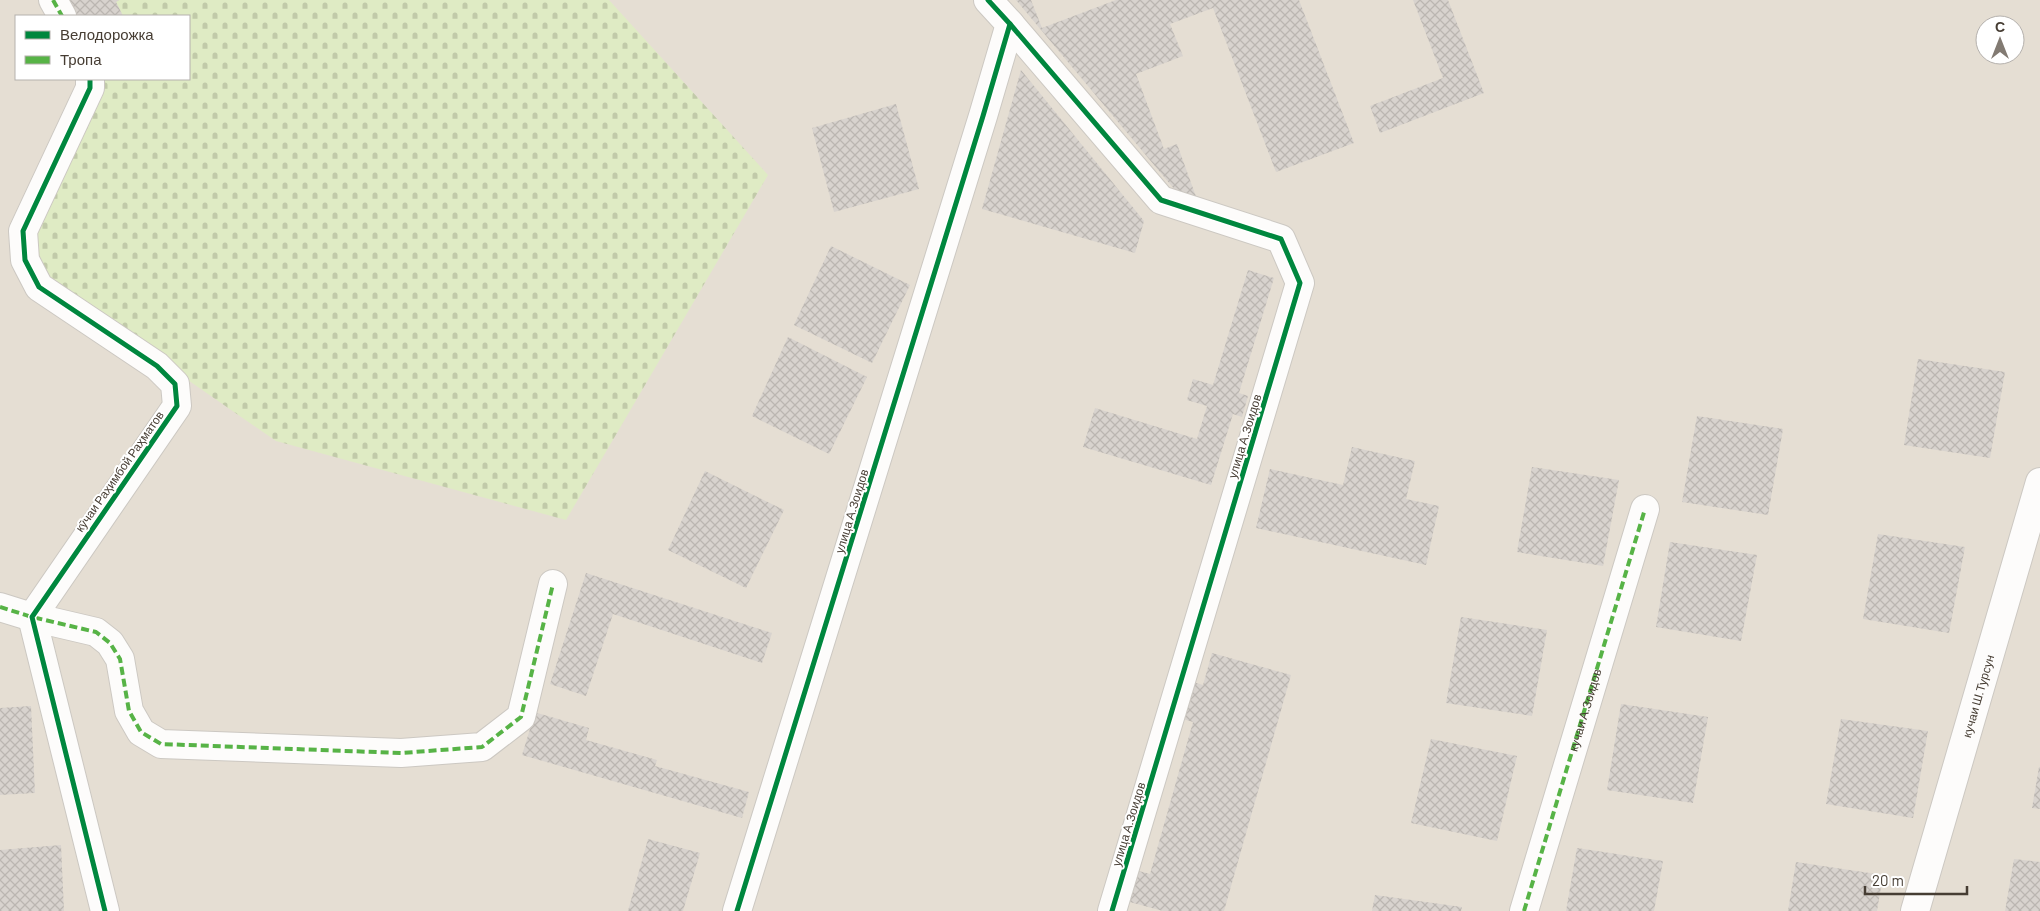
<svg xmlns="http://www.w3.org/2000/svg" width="2040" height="911" viewBox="0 0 2040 911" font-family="Barlow,sans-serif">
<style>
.residential{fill:#e5ded3;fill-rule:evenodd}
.cemetery{fill:url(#cemetery-stones)}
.building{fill:url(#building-cross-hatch)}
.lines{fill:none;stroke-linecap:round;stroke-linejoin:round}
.minor-casing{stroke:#ccc8c2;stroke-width:30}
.minor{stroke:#fdfcfb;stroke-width:28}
.quiet{stroke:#57b346;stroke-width:4;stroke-dasharray:8 4;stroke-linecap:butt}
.cycleway-casing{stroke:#fff;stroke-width:8}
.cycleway{stroke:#00873e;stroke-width:5}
.labels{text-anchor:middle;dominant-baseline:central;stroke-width:4;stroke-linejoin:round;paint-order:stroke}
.street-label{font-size:12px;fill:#463d33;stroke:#fff}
</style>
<defs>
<pattern id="cemetery-stones" width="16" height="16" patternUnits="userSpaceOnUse" patternTransform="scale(1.25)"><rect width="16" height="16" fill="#dfebc4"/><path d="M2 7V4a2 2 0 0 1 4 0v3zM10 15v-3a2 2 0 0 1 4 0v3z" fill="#c1caa9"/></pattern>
<pattern id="building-cross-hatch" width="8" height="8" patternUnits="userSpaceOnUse" patternTransform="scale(1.25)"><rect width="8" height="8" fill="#d8d3ce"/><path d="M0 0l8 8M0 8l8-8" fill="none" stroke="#bbb6b1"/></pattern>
</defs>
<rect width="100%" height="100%" fill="#f0ece6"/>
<path class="residential" d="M0 0H2040V911H0ZM16 16H189V79H16ZM1985 25H2015V55H1985Z"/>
<path class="cemetery" d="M119 0H609L768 175 566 520 276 441 42 279 27 241 90 79H189V16H123L116 2Z"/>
<g class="building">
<path d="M61 0H119L116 2 123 16H69Z"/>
<path d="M1016 0H1031L1042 28 1116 0H1299L1354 143 1276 172 1213 8 1170 24 1183 56 1136 74 1164 149 1177 144 1198 202 1180 196Z"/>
<path d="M1413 0H1448L1484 93 1380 133 1370 106 1443 78Z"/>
<path d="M1021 70 1144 221 1135 253 982 209Z"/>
<path d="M896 104 919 189 834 212 812 128Z"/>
<path d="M831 246 910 285 872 363 794 325Z"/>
<path d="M1248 270 1274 278 1239 393 1248 396 1242 417 1233 414 1211 485 1083 447 1095 408 1197 439 1207 406 1187 400 1193 379 1213 385Z"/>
<path d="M788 337 867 377 829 454 752 416Z"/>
<path d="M1918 359 2005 372 1990 458 1904 445Z"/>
<path d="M1697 416 1783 429 1768 515 1682 502Z"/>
<path d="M1352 447 1415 461 1406 499 1439 506 1426 565 1256 528 1270 469 1343 485Z"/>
<path d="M1532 467 1619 480 1603 566 1517 552Z"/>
<path d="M705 471 784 510 746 588 668 550Z"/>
<path d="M1878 534 1965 547 1949 633 1863 619Z"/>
<path d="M1670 542 1757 555 1741 641 1656 627Z"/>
<path d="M586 573 772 633 762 663 613 614 586 696 550 684Z"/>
<path d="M1461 617 1547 630 1532 716 1446 703Z"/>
<path d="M1212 653 1291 675 1224 911H1163L1126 901 1135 870 1150 874 1193 722 1183 719 1193 682 1203 685Z"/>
<path d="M1621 704 1708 717 1693 803 1607 790Z"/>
<path d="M31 706 35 793 0 795V708Z"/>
<path d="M527 710 589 728 586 740 657 760 655 766 749 792 742 818 522 755 530 729 522 727Z"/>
<path d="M1841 719 1928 731 1913 818 1826 804Z"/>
<path d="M1431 739 1517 756 1497 841 1411 823Z"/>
<path d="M2039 767H2040V809L2032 808Z"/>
<path d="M648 839 700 853 683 911H628Z"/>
<path d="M61 845 64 911H0V850Z"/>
<path d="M1577 848 1663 861 1654 911H1566Z"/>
<path d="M2014 859 2040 862V911H2005Z"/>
<path d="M1796 862 1883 875 1877 911H1788Z"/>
<path d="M1375 895 1462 907 1461 911H1372Z"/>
</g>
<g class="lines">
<g class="minor-casing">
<g id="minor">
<path d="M53 0 62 16"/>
<path d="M1010 24 1161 200 1281 239 1300 283 1112 911"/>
<path d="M90 79V88L23 231 25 260 39 287 157 366 175 384 177 406 32 617 105 911"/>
<path d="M0 607 32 617 96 632 110 643 120 659 129 711 141 732 161 744 401 753 482 747 521 717 553 584"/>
<path d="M737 911 983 116 1010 24 988 0"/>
<path id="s1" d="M1524 911 1645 509"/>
<path id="s2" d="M1915 911 2040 482"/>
</g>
</g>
<use href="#minor" class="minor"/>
<g class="quiet">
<path d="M53 0 62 16"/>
<path d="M0 607 32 617 96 632 110 643 120 659 129 711 141 732 161 744 401 753 482 747 521 717 553 584"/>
<path d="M1524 911 1645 509"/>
</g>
<g class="cycleway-casing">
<g id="cycleway">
<path d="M1010 24 1161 200 1281 239 1300 283 1112 911"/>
<path d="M90 79V88L23 231 25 260 39 287 157 366 175 384 177 406 32 617 105 911"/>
<path d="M737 911 983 116 1010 24 988 0"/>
</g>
</g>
<use href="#cycleway" class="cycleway"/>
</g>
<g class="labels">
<g class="street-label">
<text transform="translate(1244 436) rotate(-73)">улица А.Зоидов</text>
<text transform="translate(119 471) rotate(-55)">кӯчаи Раҳимбой Раҳматов</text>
<text transform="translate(851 511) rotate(-73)">улица А.Зоидов</text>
<text stroke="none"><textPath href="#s2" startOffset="224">кучаи Ш.Турсун</textPath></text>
<text stroke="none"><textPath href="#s1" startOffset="210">кучаи А.Зоидов</textPath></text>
<text transform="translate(1128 824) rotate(-73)">улица А.Зоидов</text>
</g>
</g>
<rect x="15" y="15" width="175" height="65" fill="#ffffff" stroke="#b5b1ad"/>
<rect x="25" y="31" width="25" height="8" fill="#00873e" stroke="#b5b1ad"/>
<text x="60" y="40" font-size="15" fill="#463d33">Велодорожка</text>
<rect x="25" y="56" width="25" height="8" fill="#57b346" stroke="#b5b1ad"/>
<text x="60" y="65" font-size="15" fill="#463d33">Тропа</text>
<g transform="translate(2000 40)"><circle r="24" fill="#ffffff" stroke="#b5b1ad"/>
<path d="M0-4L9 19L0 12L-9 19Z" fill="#827a72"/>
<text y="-8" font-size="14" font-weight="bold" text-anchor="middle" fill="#463d33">С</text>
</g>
<path d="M1865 886v8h102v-8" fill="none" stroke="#463d33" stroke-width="2.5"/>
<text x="1872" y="886" font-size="15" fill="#463d33" stroke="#ffffff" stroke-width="4" paint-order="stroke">20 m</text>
</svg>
